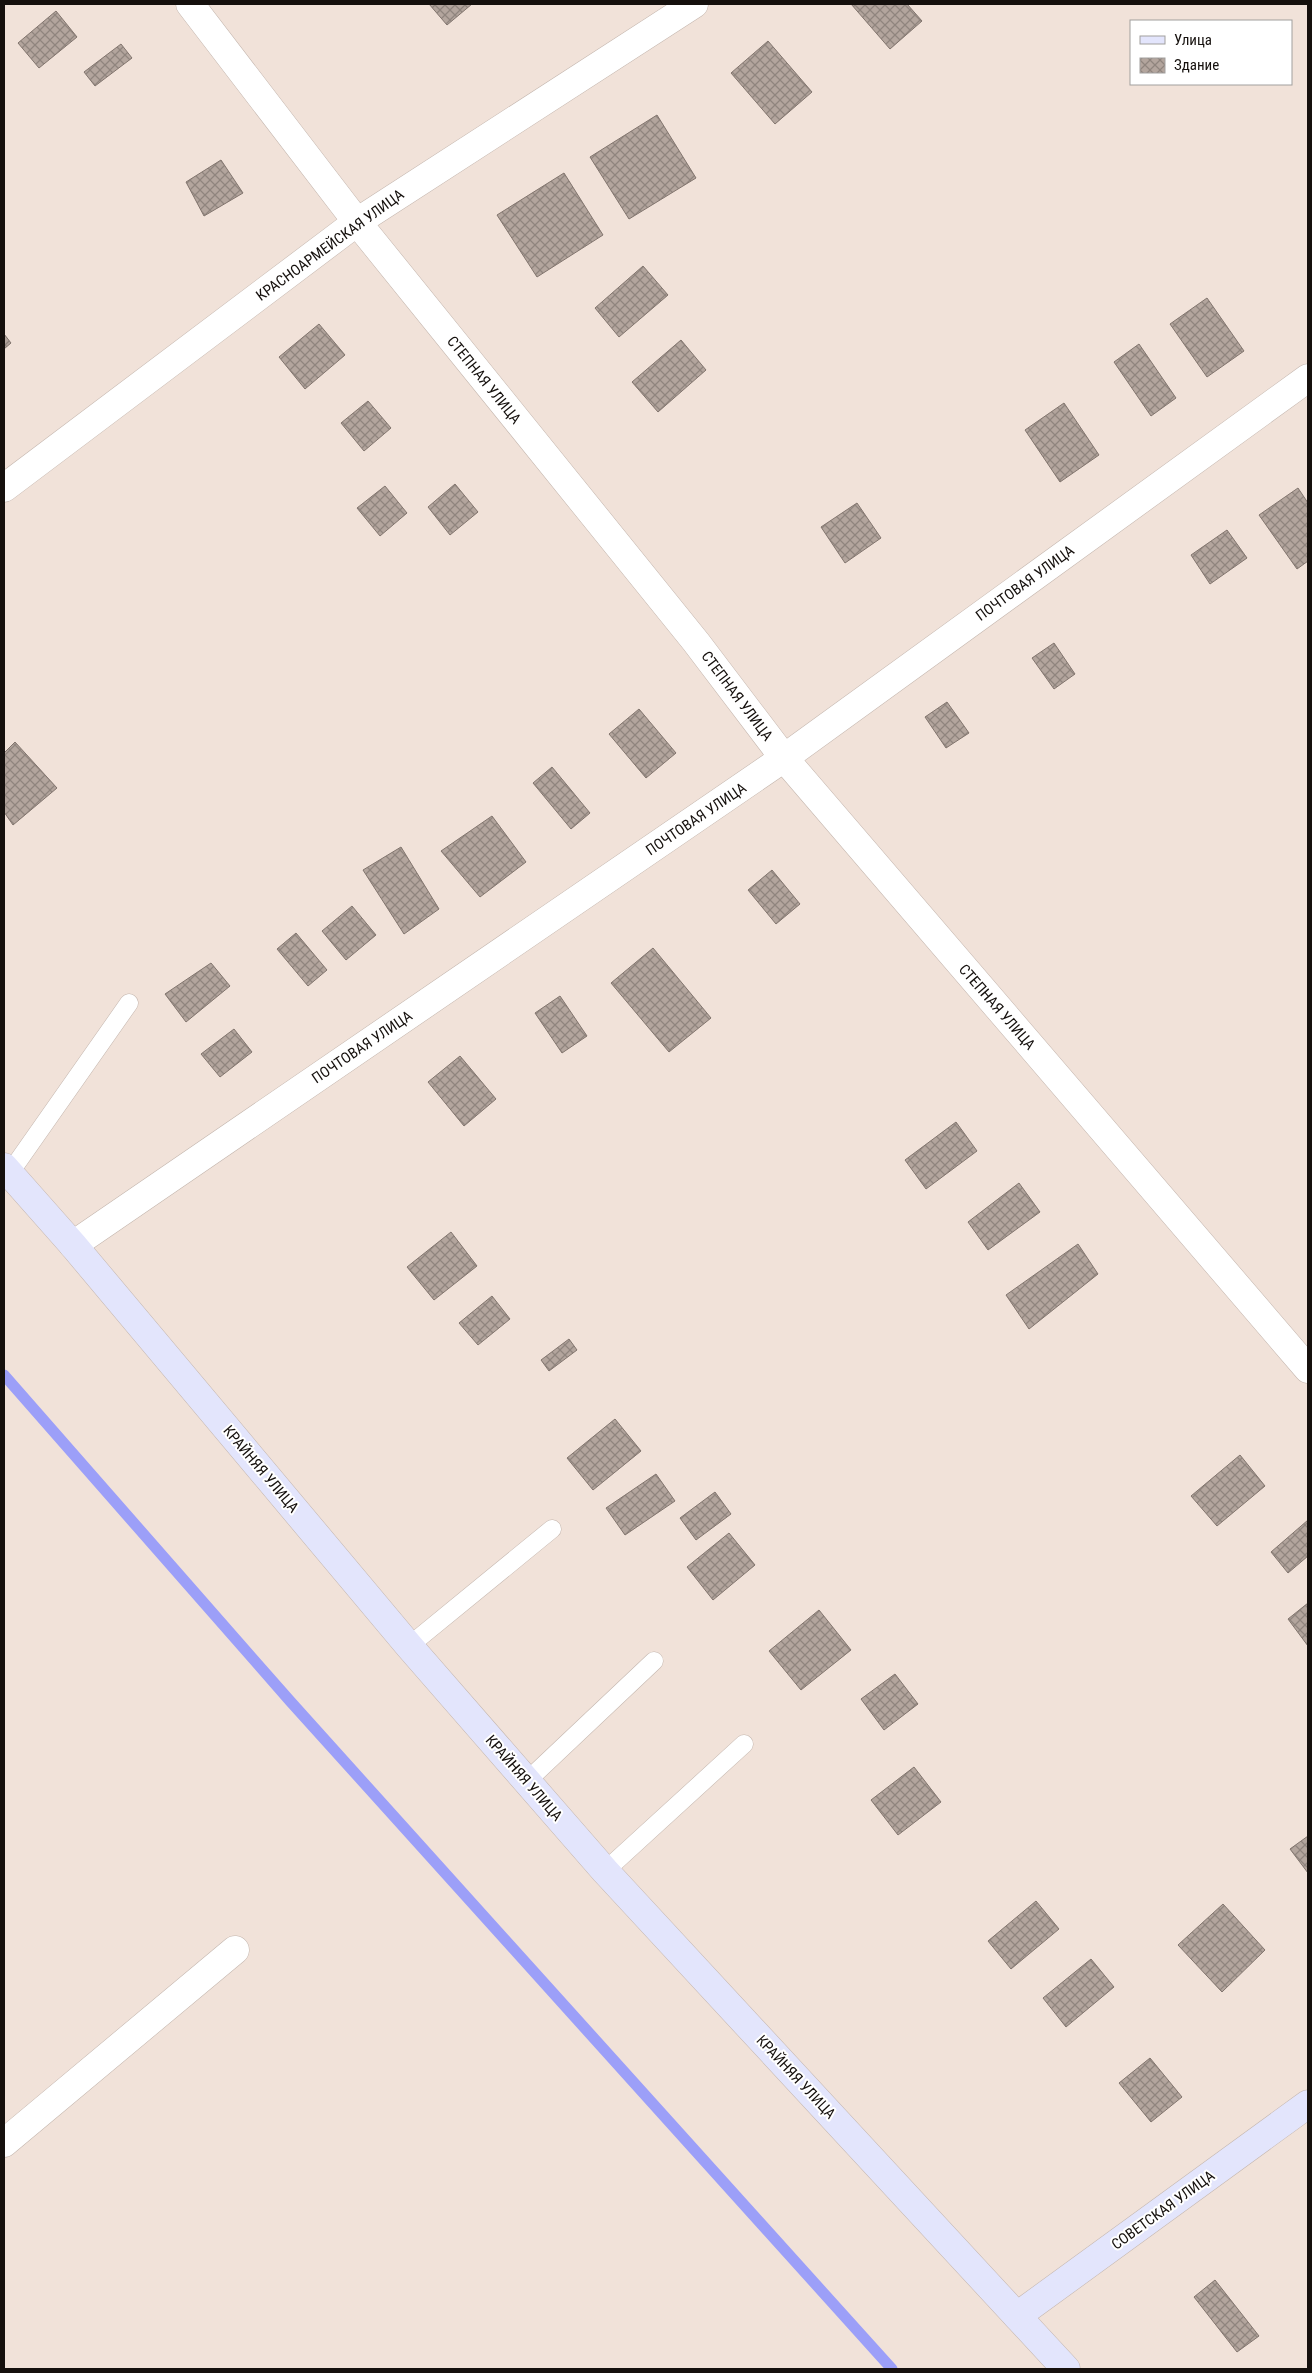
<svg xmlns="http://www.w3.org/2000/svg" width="1312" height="2373" viewBox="0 0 1312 2373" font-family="'Roboto Condensed',sans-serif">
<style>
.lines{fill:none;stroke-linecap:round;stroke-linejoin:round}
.stream{stroke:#9c9ff8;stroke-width:11}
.building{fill:url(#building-cross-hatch);stroke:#82756e}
.lane-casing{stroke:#c4b6ae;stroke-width:19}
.street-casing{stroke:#c4b6ae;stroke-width:29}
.secondary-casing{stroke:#c4b6ae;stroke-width:29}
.lane{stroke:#fff;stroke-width:18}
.street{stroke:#fff;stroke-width:28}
.secondary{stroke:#e3e5fc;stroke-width:28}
.labels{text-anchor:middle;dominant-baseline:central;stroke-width:4;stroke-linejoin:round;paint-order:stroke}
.street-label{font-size:15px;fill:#15100d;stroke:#fff}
</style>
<defs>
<pattern id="building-cross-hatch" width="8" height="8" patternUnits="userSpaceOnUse" patternTransform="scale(1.25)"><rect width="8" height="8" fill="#b3a59d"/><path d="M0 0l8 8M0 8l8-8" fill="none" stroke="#90857e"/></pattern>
</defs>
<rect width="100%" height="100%" fill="#f1e2d9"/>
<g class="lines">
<path class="stream" d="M4 1375 290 1701 892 2369"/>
</g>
<g class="building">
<path d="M429 4H472L447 25Z"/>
<path d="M851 4H907L922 21 890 49Z"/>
<path d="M56 11 77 37 39 68 18 43Z"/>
<path d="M768 41 812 92 775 124 731 73Z"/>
<path d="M121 44 132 58 95 86 84 72Z"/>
<path d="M657 115 696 178 629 219 590 157Z"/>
<path d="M221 160 243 193 204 216 186 182Z"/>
<path d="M564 173 603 235 537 277 497 215Z"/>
<path d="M643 266 668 295 619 337 595 308Z"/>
<path d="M1207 298 1244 351 1207 377 1170 324Z"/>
<path d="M319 324 345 355 305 389 279 357Z"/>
<path d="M4 334 11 343 4 349Z"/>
<path d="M681 340 706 370 658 412 632 382Z"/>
<path d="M1139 344 1176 398 1151 416 1114 362Z"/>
<path d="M368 401 391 428 364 451 341 423Z"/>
<path d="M1064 403 1099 455 1060 482 1025 430Z"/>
<path d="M455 484 478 512 450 535 428 507Z"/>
<path d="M385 486 407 513 380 536 357 508Z"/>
<path d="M1298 488 1308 503V561L1297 569 1259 515Z"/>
<path d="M857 503 881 538 845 563 821 527Z"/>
<path d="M1227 530 1247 558 1210 584 1191 555Z"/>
<path d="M1054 643 1075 674 1054 689 1032 658Z"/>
<path d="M947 702 969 733 946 748 925 717Z"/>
<path d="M639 709 676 753 646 778 609 734Z"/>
<path d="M15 742 57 788 13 825 4 812V753Z"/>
<path d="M552 767 590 813 571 829 533 783Z"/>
<path d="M492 816 526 862 480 897 441 851Z"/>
<path d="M401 847 439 909 404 934 363 870Z"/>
<path d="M772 870 800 904 776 924 748 890Z"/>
<path d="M352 906 376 935 346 960 322 931Z"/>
<path d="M296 933 327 970 308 986 277 949Z"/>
<path d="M653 948 711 1018 669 1052 611 983Z"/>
<path d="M211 963 230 986 186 1022 165 994Z"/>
<path d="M560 996 587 1036 562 1053 535 1013Z"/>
<path d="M234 1029 252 1052 220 1077 201 1054Z"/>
<path d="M460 1056 496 1099 464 1126 428 1082Z"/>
<path d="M956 1122 977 1151 926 1189 905 1160Z"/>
<path d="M1019 1183 1040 1212 988 1250 968 1222Z"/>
<path d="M451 1232 477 1266 434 1300 407 1267Z"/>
<path d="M1078 1244 1098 1274 1029 1329 1006 1295Z"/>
<path d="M492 1296 510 1319 478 1345 459 1323Z"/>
<path d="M569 1339 577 1350 549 1371 541 1360Z"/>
<path d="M615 1419 641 1451 593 1490 567 1458Z"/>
<path d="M1240 1455 1265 1486 1217 1526 1191 1496Z"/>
<path d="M656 1474 675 1501 625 1535 606 1508Z"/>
<path d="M715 1492 731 1514 696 1540 680 1518Z"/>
<path d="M1308 1520V1556L1288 1573 1271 1552Z"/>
<path d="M729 1533 755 1565 713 1600 687 1567Z"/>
<path d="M1308 1603V1646L1288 1619Z"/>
<path d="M819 1610 851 1650 801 1690 769 1651Z"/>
<path d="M895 1674 918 1704 884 1730 861 1699Z"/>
<path d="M914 1767 941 1802 898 1835 871 1800Z"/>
<path d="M1308 1836V1873L1290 1849Z"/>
<path d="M1036 1901 1059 1929 1011 1969 988 1941Z"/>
<path d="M1223 1904 1265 1950 1222 1992 1178 1945Z"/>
<path d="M1091 1959 1114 1987 1066 2027 1043 1998Z"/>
<path d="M1150 2058 1182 2097 1151 2122 1119 2083Z"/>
<path d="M1215 2280 1259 2336 1237 2352 1194 2297Z"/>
</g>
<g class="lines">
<g class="lane-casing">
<g id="lane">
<path d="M9 1174 129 1003"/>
<path d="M409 1646 552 1529"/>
<path d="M527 1781 654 1661"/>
<path d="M605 1871 744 1744"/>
</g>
</g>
<g class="street-casing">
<g id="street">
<path d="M190 4 357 222 696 642 784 758 1308 1369"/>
<path d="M4 488 357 222 694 4"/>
<path d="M73 1245 784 758 1308 378"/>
<path d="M4 2143 235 1950"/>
</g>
</g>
<g class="secondary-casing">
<g id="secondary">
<path d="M4 1167 73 1245 409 1646 605 1871 1066 2369"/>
<path d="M1017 2316 1308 2104"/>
</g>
</g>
<use href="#lane" class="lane"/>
<use href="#street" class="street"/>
<use href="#secondary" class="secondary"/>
</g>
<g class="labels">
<g class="street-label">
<text transform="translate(330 245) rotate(-36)">КРАСНОАРМЕЙСКАЯ УЛИЦА</text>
<text transform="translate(484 380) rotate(51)">СТЕПНАЯ УЛИЦА</text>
<text transform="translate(1025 583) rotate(-36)">ПОЧТОВАЯ УЛИЦА</text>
<text transform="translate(737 696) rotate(53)">СТЕПНАЯ УЛИЦА</text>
<text transform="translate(696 819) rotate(-34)">ПОЧТОВАЯ УЛИЦА</text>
<text transform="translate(997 1007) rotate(49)">СТЕПНАЯ УЛИЦА</text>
<text transform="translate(362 1047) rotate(-34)">ПОЧТОВАЯ УЛИЦА</text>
<text transform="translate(261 1469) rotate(50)">КРАЙНЯЯ УЛИЦА</text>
<text transform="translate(524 1778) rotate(49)">КРАЙНЯЯ УЛИЦА</text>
<text transform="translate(796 2077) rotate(47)">КРАЙНЯЯ УЛИЦА</text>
<text transform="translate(1163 2210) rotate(-36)">СОВЕТСКАЯ УЛИЦА</text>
</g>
</g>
<rect width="1312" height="2373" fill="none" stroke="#15100d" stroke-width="10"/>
<rect x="1130" y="20" width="162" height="65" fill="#ffffff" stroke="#a19f9e"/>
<rect x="1140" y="36" width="25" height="8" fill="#e3e5fc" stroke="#a19f9e"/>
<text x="1174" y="45" font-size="15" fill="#15100d">Улица</text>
<rect x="1140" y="58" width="25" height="15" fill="url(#building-cross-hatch)" stroke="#a19f9e"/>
<text x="1174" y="70" font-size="15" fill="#15100d">Здание</text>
</svg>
